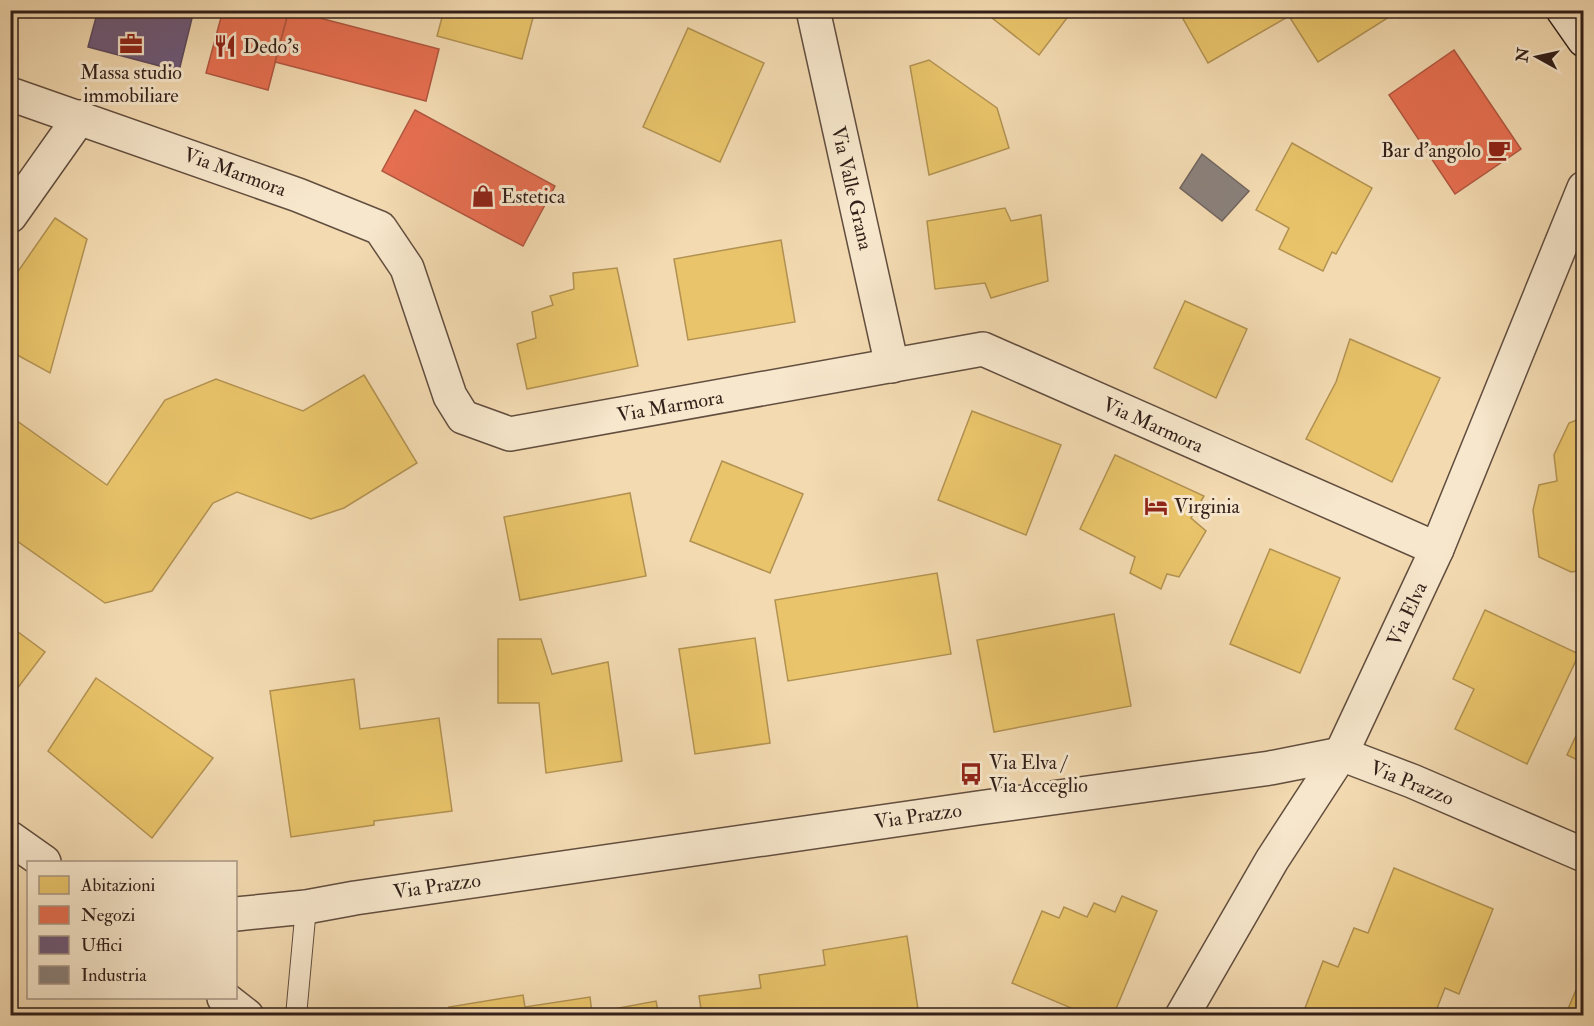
<svg xmlns="http://www.w3.org/2000/svg" width="1594" height="1026" viewBox="0 0 1594 1026" font-family="'IM FELL Double Pica',serif">
<style>
.homes{fill:#e9c46a;stroke:#b29252;stroke-width:1.5}
.shops{fill:#e76f51;stroke:#b15740;stroke-width:1.5}
.offices{fill:#6d597a;stroke:#5b485d;stroke-width:1.5}
.industry{fill:#8a817c;stroke:#70645e;stroke-width:1.5}
.lines{fill:none;stroke-linecap:round;stroke-linejoin:round}
.lane-casing{stroke:#624e3f;stroke-width:22}
.street-casing{stroke:#624e3f;stroke-width:36}
.secondary-casing{stroke:#321f19;stroke-width:36}
.lane{stroke:#f7e7cc;stroke-width:20}
.street{stroke:#f7e7cc;stroke-width:33}
.secondary{stroke:#f7e7cc;stroke-width:33}
.labels{text-anchor:middle;dominant-baseline:central;stroke-width:6;stroke-linejoin:round;paint-order:stroke}
.poi-label{font-size:20px;fill:#321f19;stroke:#f7e7cc;text-anchor:start}
.street-label{font-size:20px;fill:#321f19;stroke:#f7e7cc}
</style>
<rect width="100%" height="100%" fill="#f3dab1"/>
<filter id="stains"><feTurbulence type="fractalNoise" baseFrequency=".00333" numOctaves="4"/><feColorMatrix values="0 0 0 0 .2 0 0 0 0 .09 0 0 0 0 .02 0 0 0 .5 -.17"/></filter>
<radialGradient id="worn" r=".72"><stop offset=".6" stop-color="#630" stop-opacity="0"/><stop offset="1" stop-color="#630" stop-opacity=".3"/></radialGradient>
<g class="homes">
<path d="M10 10H26L10 19Z"/>
<path d="M444 10H535L522 59 437 36Z"/>
<path d="M982 10H1073L1039 55Z"/>
<path d="M1178 10H1396L1397 12 1318 62 1289 16 1208 63Z"/>
<path d="M688 28 764 63 720 162 643 127Z"/>
<path d="M929 60 997 108 1009 148 929 175 910 66Z"/>
<path d="M1292 143 1372 188 1336 254 1332 252 1323 271 1279 249 1289 228 1256 210Z"/>
<path d="M1005 208 1011 221 1041 215 1048 281 991 298 985 283 935 289 927 221Z"/>
<path d="M55 218 87 239 50 373 10 351V283Z"/>
<path d="M781 240 795 322 688 340 674 259Z"/>
<path d="M617 268 638 366 527 389 517 344 536 338 532 312 553 305 550 296 574 289 573 273Z"/>
<path d="M1185 301 1247 329 1216 398 1154 368Z"/>
<path d="M1350 339 1440 378 1392 482 1306 439 1336 382Z"/>
<path d="M364 375 417 463 344 508 311 519 237 492 213 503 152 591 105 603 10 536V416L107 485 165 400 216 379 303 411Z"/>
<path d="M972 411 1061 445 1026 535 938 500Z"/>
<path d="M1584 417V570L1571 572 1539 557 1533 510 1539 485 1557 481 1554 455 1569 423Z"/>
<path d="M1115 455 1204 496 1191 518 1206 531 1179 577 1167 574 1161 589 1130 573 1135 557 1080 529Z"/>
<path d="M722 461 803 494 770 573 690 541Z"/>
<path d="M630 493 646 576 520 600 504 517Z"/>
<path d="M1270 549 1340 578 1300 673 1230 644Z"/>
<path d="M937 573 951 654 788 681 775 600Z"/>
<path d="M1485 610 1579 654 1527 764 1455 729 1474 689 1453 679Z"/>
<path d="M1114 614 1131 706 994 732 977 640Z"/>
<path d="M10 626 45 652 10 698Z"/>
<path d="M755 638 770 743 695 754 679 649Z"/>
<path d="M498 639H541L552 674 608 662 622 761 546 773 539 703H498Z"/>
<path d="M96 678 213 758 152 838 48 751Z"/>
<path d="M354 679 360 729 439 718 452 811 374 821V825L291 837 270 691Z"/>
<path d="M1584 719V763L1567 755Z"/>
<path d="M1394 868 1493 909 1459 994 1445 988 1434 1016H1429L1417 1010 1414 1016H1302L1323 961 1338 967 1354 928 1368 933Z"/>
<path d="M1122 896 1157 911 1113 1016H1090L1012 983 1042 911 1059 918 1064 907 1087 917 1094 903 1115 912Z"/>
<path d="M907 936 919 1016H702L699 996 761 988 759 975 825 965 823 950Z"/>
<path d="M1584 971V1016H1565Z"/>
<path d="M523 995 525 1007 590 997 592 1013 656 1001 659 1016H451L449 1007Z"/>
</g>
<g class="shops">
<path d="M223 10H289L268 90 206 73Z"/>
<path d="M289 10 439 49 426 101 275 62Z"/>
<path d="M1454 50 1521 149 1455 194 1389 95Z"/>
<path d="M415 110 555 186 523 246 382 171Z"/>
</g>
<path class="offices" d="M98 10H194L179 71 88 47Z"/>
<path class="industry" d="M1202 154 1249 191 1222 221 1180 188Z"/>
<g class="lines">
<g class="lane-casing">
<path id="lane" d="M296 1016 306 907"/>
</g>
<g class="street-casing">
<g id="street">
<path d="M813 10 892 366"/>
<path d="M10 94 298 195 380 228 407 268 450 396 463 417 510 434 983 349 1437 549"/>
<path d="M10 216 80 117"/>
<path d="M10 838 44 862"/>
<path d="M236 914 306 907 355 898 978 808 1270 768 1341 754 1412 781 1584 855"/>
<path d="M224 998 247 1016"/>
<path d="M1182 1016 1272 860 1341 754 1437 549 1584 188"/>
</g>
</g>
<g class="secondary-casing">
<path id="secondary" d="M1563 10 1584 40"/>
</g>
<use href="#lane" class="lane"/>
<use href="#street" class="street"/>
<use href="#secondary" class="secondary"/>
</g>
<defs>
<g id="office-bare" transform="scale(1.8)"><path d="M-6-3h4V-5.5h4V-3h4V5H-6ZM-1-4.5V-3h2v-1.5ZM-6 0V1H6V0Z" fill="#8f2418" stroke="#f7e7cc" stroke-width="2.5" paint-order="stroke"/></g>
<g id="restaurant-bare" transform="scale(1.8)"><path d="M-5-6h1v4h1v-4h1v4h1v-4h1v5L-1.5 .5V6h-2V.5L-5-1ZM5-6V6H3V1.5H1.5Q1.5-4 5-6Z" fill="#8f2418" stroke="#f7e7cc" stroke-width="2.5" paint-order="stroke"/></g>
<g id="cafe-bare" transform="scale(1.8)"><path d="M-5.5-4.5H6V0H3Q3 3.5 0 3.5H-2.5Q-5.5 3.5-5.5 0ZM3-3.2v2h1.7v-2ZM-6 4.5H4V6H-6Z" fill="#8f2418" stroke="#f7e7cc" stroke-width="2.5" paint-order="stroke"/></g>
<g id="shop-bare" transform="scale(1.8)"><path d="M-5-2.5h2.3a2.7 3.5 0 0 1 5.4 0H5L5.5 6h-11ZM-1.5-2.5h3a1.5 2.3 0 0 0-3 0Z" fill="#8f2418" stroke="#f7e7cc" stroke-width="2.5" paint-order="stroke"/></g>
<g id="hotel-bare" transform="scale(1.8)"><path d="M-6-4.5h1.5V1H6V5H4.5V3h-9V5H-6ZM-4 0a1.8 1.8 0 1 1 3.6 0ZM.5 0V-2.5h3Q6-2.5 6 0Z" fill="#8f2418" stroke="#f7e7cc" stroke-width="2.5" paint-order="stroke"/></g>
<g id="bus-bare" transform="scale(1.8)"><path d="M-5-6H5V4H4V6H2V4H-2V6H-4V4H-5ZM-3.5-4V0h7V-4ZM-3.5 1.2v1.5H-2V1.2ZM2 1.2v1.5H3.5V1.2Z" fill="#8f2418" stroke="#f7e7cc" stroke-width="2.5" paint-order="stroke"/></g>
</defs>
<g fill-rule="evenodd">
<use href="#office-bare" x="131" y="44"/>
<use href="#restaurant-bare" x="225" y="46"/>
<use href="#cafe-bare" x="1499" y="150"/>
<use href="#shop-bare" x="483" y="196"/>
<use href="#hotel-bare" x="1156" y="506"/>
<use href="#bus-bare" x="971" y="774"/>
</g>
<g class="labels">
<g class="poi-label">
<text x="243" y="46">Dedo's</text>
<text x="131" y="72" text-anchor="middle">Massa studio<tspan x="131" dy="23">immobiliare</tspan></text>
<text x="1481" y="150" text-anchor="end">Bar d'angolo</text>
<text x="501" y="196">Estetica</text>
<text x="1174" y="506">Virginia</text>
<text x="989" y="762">Via Elva /<tspan x="989" dy="23">Via Acceglio</tspan></text>
</g>
<g class="street-label">
<text transform="translate(235 172) rotate(20)">Via Marmora</text>
<text transform="translate(852 188) rotate(77)">Via Valle Grana</text>
<text transform="translate(670 406) rotate(-10)">Via Marmora</text>
<text transform="translate(1153 425) rotate(24)">Via Marmora</text>
<text transform="translate(1407 614) rotate(-65)">Via Elva</text>
<text transform="translate(1412 783) rotate(22)">Via Prazzo</text>
<text transform="translate(918 816) rotate(-8)">Via Prazzo</text>
<text transform="translate(437 886) rotate(-8)">Via Prazzo</text>
</g>
</g>
<rect width="1594" height="1026" fill="none" stroke="#f3dab1" stroke-width="36"/>
<rect x="12" y="12" width="1570" height="1002" fill="none" stroke="#321f19" stroke-width="3"/>
<rect x="18" y="18" width="1558" height="990" fill="none" stroke="#321f19" stroke-width="1.5"/>
<rect x="27" y="861" width="210" height="138" fill="#f7e7cc" stroke="#a89784" stroke-width="1.5"/>
<rect x="39" y="876" width="30" height="18" fill="#e9c46a" stroke="#a89784" stroke-width="1.5"/>
<text x="81" y="891" font-size="18" fill="#321f19">Abitazioni</text>
<rect x="39" y="906" width="30" height="18" fill="#e76f51" stroke="#a89784" stroke-width="1.5"/>
<text x="81" y="921" font-size="18" fill="#321f19">Negozi</text>
<rect x="39" y="936" width="30" height="18" fill="#6d597a" stroke="#a89784" stroke-width="1.5"/>
<text x="81" y="951" font-size="18" fill="#321f19">Uffici</text>
<rect x="39" y="966" width="30" height="18" fill="#8a817c" stroke="#a89784" stroke-width="1.5"/>
<text x="81" y="981" font-size="18" fill="#321f19">Industria</text>
<g transform="translate(1537 57) rotate(278)" stroke="#f7e7cc" stroke-width="4.5" paint-order="stroke">
<path d="M0-4.5L10 22L0 15L-10 22Z" fill="#321f19"/>
<text y="-9" font-size="16" font-weight="bold" text-anchor="middle" fill="#321f19">N</text>
</g>
<rect width="100%" height="100%" filter="url(#stains)"/>
<rect width="100%" height="100%" fill="url(#worn)"/>
</svg>
